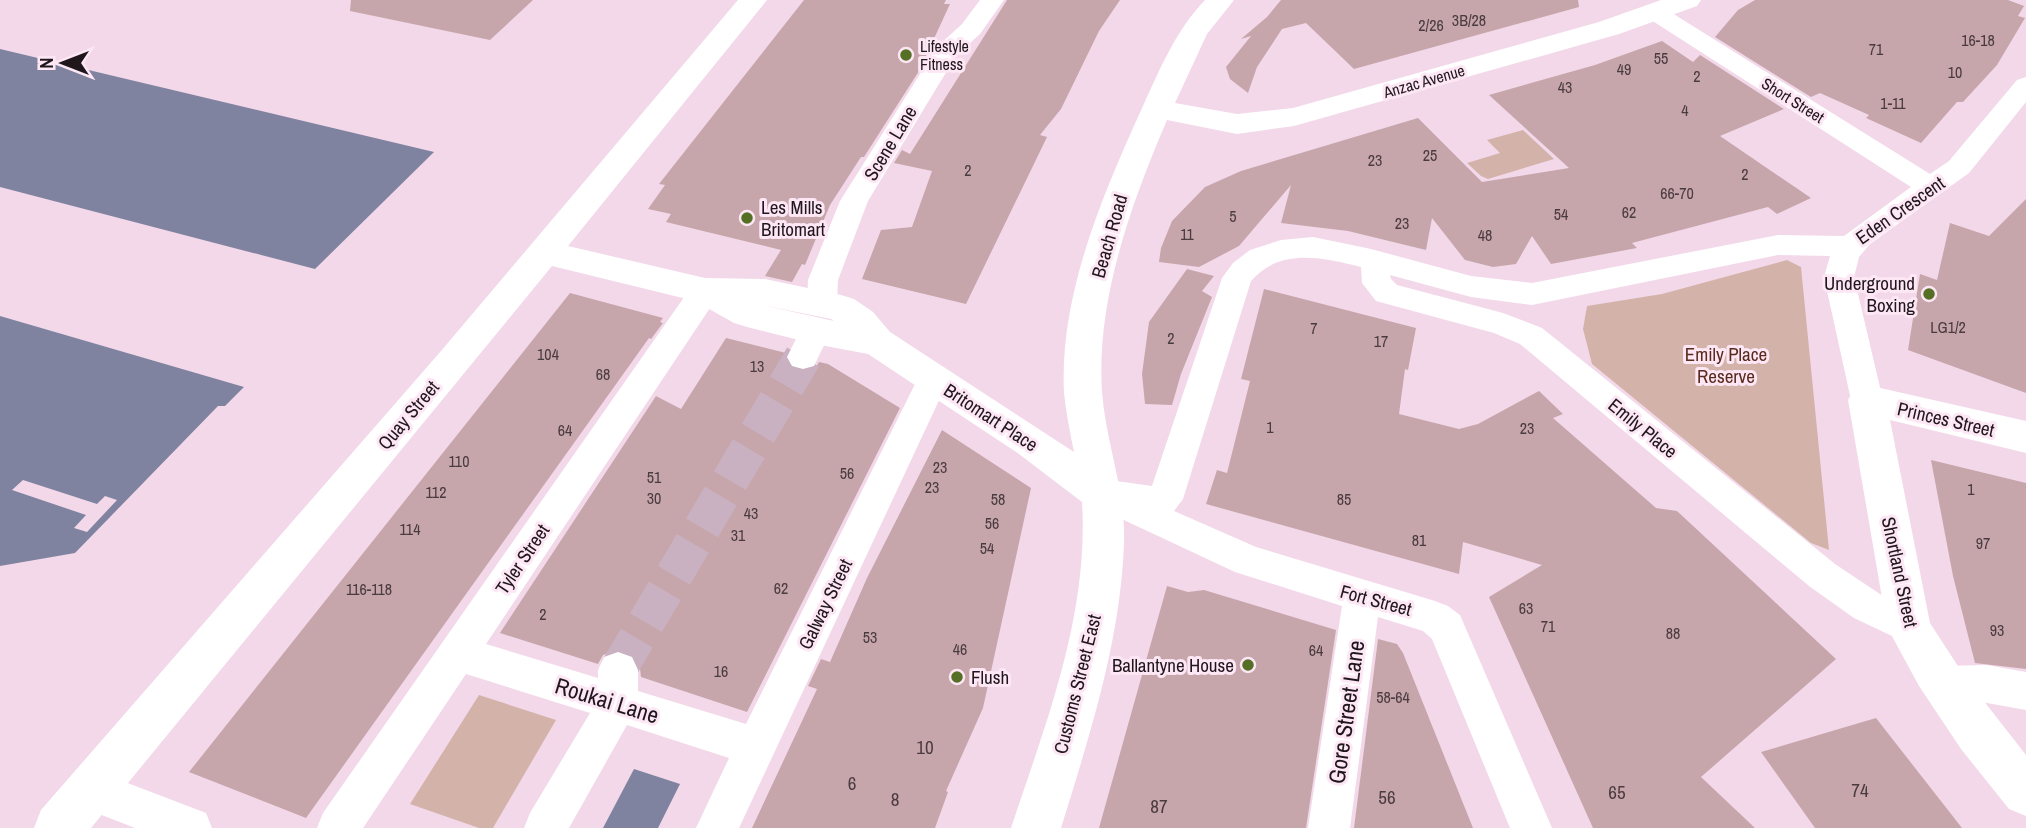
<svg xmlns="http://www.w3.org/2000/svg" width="2026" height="828" viewBox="0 0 2026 828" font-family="'Archivo Narrow',sans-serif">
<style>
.green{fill:#d3b3a9}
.water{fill:#7f839f}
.pier{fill:#f3d8ea}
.building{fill:#c6a6ab}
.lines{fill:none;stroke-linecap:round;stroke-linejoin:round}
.street-tunnel{stroke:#c9b1c1;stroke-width:37;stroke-dasharray:37 18;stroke-linecap:butt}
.street{fill:#fff;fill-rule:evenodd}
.secondary{fill:#fff;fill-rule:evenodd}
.poi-dot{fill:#557024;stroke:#fde7f5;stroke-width:2.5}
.labels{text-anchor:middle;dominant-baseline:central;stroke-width:6;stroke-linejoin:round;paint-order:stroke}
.number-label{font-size:16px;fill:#4a3b40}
.far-poi-label{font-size:16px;fill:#20171d;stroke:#fde7f5;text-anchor:start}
.far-street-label{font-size:16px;fill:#20171d;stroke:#fde7f5}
.street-label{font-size:19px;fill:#20171d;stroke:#fde7f5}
.poi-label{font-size:19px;fill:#20171d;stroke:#fde7f5;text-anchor:start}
.park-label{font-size:19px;fill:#5a2b1d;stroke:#fde7f5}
.near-number-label{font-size:19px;fill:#4a3b40}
.near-street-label{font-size:23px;fill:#20171d;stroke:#fde7f5}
</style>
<rect width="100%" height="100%" fill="#f3d8ea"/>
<g class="green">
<path d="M1523 130 1554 159 1488 179 1481 176 1467 163 1500 153 1487 140Z"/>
<path d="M1787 260 1801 267 1829 550 1811 543 1592 364 1583 329 1587 306 1662 294Z"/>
<path d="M479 695 556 720 493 828H479L410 804Z"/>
</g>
<g class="water">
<path d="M0 49 434 152 315 269 0 187Z"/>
<path d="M0 316 244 387 225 406H218L75 553 0 566Z"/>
<path d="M634 769 680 784 658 828H603Z"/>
</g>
<path class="pier" d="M23 480 97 504 105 496 117 500 87 532 74 528 86 515 12 490Z"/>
<g class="building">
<path d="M351 0H533L490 40 350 11Z"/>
<path d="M804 0H946L944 4H950L919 71 864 157H861L830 205 805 265 802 264 792 282 765 276 781 250 666 222 671 214 648 209 665 185 659 184Z"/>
<path d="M1007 0H1120L1099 31 1061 109 1040 135 1047 137 966 304 862 279 881 230 912 227 932 171 894 163 902 150 910 154Z"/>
<path d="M1281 0H1578L1579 7 1354 69 1306 23 1282 29 1257 67 1248 93 1230 79 1226 67 1251 36 1241 39 1267 17Z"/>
<path d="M1755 0H2008L2024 6 2018 16 2025 18 1997 65 1963 102H1957L1921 143 1866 118 1869 115 1820 93 1811 97 1715 37 1738 10Z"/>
<path d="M1662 41 1693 62 1700 55 1784 109 1720 136 1811 198 1777 214 1768 207 1632 243 1637 248 1551 264 1532 236 1516 264 1493 267 1465 260 1432 218 1426 250 1348 231 1281 223 1291 185 1239 246 1199 267 1159 262 1161 248 1172 221 1205 187 1241 171 1418 118 1482 182 1569 168 1489 95 1595 65Z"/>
<path d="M2026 199V393L1908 350 1920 274 1937 280 1950 223 1989 236Z"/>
<path d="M1187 269 1214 276 1202 291 1212 297 1181 374 1172 405 1145 404 1142 374 1149 322Z"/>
<path d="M1264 289 1416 328 1408 370 1405 369 1399 414 1459 429 1478 424 1539 391 1563 414 1553 418 1656 508 1677 511 1836 659 1701 777 1755 828H1593L1489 597 1542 565 1463 542 1459 574 1206 504 1217 470 1227 473 1250 381 1241 379Z"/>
<path d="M570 293 663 318 660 322 663 323 651 339 649 338 306 818 189 772Z"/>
<path d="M726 338 786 353 785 358 790 367 802 372 815 369 819 362 828 364 900 408 747 712 641 677 640 669 634 656 619 650 603 655 598 664 500 633 656 396 681 409Z"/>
<path d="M942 430 1031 488 983 708 946 791 948 792 935 828H752L817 689 808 686 821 659 830 662 867 578Z"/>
<path d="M1931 460 2026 483V669L1975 663 1953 576Z"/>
<path d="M1167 586 1188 592 1204 590 1336 630 1306 828H1099Z"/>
<path d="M1378 639 1397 644 1403 653 1473 828H1354Z"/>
<path d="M1876 718 1962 828H1815L1761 752Z"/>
</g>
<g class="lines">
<path class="street-tunnel" d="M618 670 803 357"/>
<g class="street">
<path d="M980 0H1004L980 34 956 56 868 201 838 280 837 303 833 311 822 314 811 311 807 303 808 280 840 201 937 47 962 24Z"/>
<path d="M1656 6 1664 8 1930 174 1949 161 2017 80 2026 77V102L1969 173 1870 244 1859 257 1854 277 1883 400 1879 409 1867 413 1855 409 1851 400 1824 277 1830 256 1778 255 1532 305 1471 297 1390 275 1391 279 1397 285 1503 313 1542 328 1835 564 1880 594 1923 615 1928 627 1923 639 1909 644 1854 618 1809 586 1520 344 1494 333 1376 301 1362 283 1361 267C1324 258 1280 247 1251 281L1183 499 1174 511 1256 547 1435 601 1448 606 1460 615 1552 828H1510L1432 639 1423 631 1378 617 1350 828H1308L1342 606 1235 572 1111 514 1109 510 1090 504 1084 494 1090 484 1102 479 1152 486 1222 278 1233 263 1250 250 1281 240 1313 237 1371 249 1471 276 1532 283 1778 235 1844 236 1911 187 1648 18 1644 13 1648 8Z"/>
<path d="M705 280 716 283 720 291 716 299 486 644 598 678V670L604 657 618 652 632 657 638 670V691L746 724 922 370 933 367 944 370 949 379 739 828H696L729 758 627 725 569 828H524L530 813 590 713 466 674 363 828H317L323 813 694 283Z"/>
<path d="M815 319 826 323 831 331 814 366 803 369 792 366 787 357 804 323Z"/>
<path d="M1987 665 2026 672V710L1987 703 1942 704 1928 698 1922 685 1928 672 1942 666Z"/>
<path d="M91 769 206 813 212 828H135L76 805 70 790 76 775Z"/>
</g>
<g class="secondary">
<path d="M738 0H767L568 246 705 278 765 279 841 295 854 299 873 312 890 332 1074 452C1070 432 1066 413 1064 393 1059 295 1103 194 1143 106 1160 69 1176 30 1205 0H1234L1207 34 1175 103 1237 114 1293 108 1599 22 1661 0H1701L1697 6 1619 34 1294 126 1237 134 1167 120C1131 204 1096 300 1102 392 1106 444 1126 490 1124 544 1120 643 1090 734 1061 828H1011C1046 723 1089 615 1082 502L1019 454 868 354 815 344 747 327 734 323 695 301 552 266 91 828H34L41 810 441 351ZM762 305 831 319 834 321Z"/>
<path d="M1867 385 2026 421V453L1890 420 1930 623 1965 677 2026 755V816L2009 809 1961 749 1919 686 1887 627 1848 400 1854 389Z"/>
</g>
</g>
<g class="poi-dot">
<circle cx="906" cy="55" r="7"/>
<circle cx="747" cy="218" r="7"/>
<circle cx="1929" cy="294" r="7"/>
<circle cx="1248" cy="665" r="7"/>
<circle cx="957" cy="677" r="7"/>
</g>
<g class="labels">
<g class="number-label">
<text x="1469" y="20">3B/28</text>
<text x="1431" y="25">2/26</text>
<text x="1978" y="40">16-18</text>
<text x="1876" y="49">71</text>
<text x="1661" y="58">55</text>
<text x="1624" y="69">49</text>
<text x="1955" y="72">10</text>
<text x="1697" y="76">2</text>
<text x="1565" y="87">43</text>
<text x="1893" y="103">1-11</text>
<text x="1685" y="110">4</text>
<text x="1430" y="155">25</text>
<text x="1375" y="160">23</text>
<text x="968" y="170">2</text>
<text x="1745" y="174">2</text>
<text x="1677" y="193">66-70</text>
<text x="1629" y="212">62</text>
<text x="1561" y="214">54</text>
<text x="1233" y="216">5</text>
<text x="1402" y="223">23</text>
<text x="1187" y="234">11</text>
<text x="1485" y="235">48</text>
<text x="1948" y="327">LG1/2</text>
<text x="1314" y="328">7</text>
<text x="1171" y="338">2</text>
<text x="1381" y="341">17</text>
<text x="548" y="354">104</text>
<text x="757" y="366">13</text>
<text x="603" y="374">68</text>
<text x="1270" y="427">1</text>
<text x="1527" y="428">23</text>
<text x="565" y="430">64</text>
<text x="459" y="461">110</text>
<text x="940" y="467">23</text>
<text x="847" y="473">56</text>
<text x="654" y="477">51</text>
<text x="932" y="487">23</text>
<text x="1971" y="489">1</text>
<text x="436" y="492">112</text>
<text x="654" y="498">30</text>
<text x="998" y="499">58</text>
<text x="1344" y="499">85</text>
<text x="751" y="513">43</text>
<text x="992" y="523">56</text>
<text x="410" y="529">114</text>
<text x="738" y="535">31</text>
<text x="1419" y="540">81</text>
<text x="1983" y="543">97</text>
<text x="987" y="548">54</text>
<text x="781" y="588">62</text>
<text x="369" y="589">116-118</text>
<text x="1526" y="608">63</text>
<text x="543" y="614">2</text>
<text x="1548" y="626">71</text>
<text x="1997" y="630">93</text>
<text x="1673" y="633">88</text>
<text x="870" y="637">53</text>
<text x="960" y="649">46</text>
<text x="1316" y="650">64</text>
<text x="721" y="671">16</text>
<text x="1393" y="697">58-64</text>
</g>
<g class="far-poi-label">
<text x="920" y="46">Lifestyle<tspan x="920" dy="18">Fitness</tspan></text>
</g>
<g class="far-street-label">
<text transform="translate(1424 81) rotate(-16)">Anzac Avenue</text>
<text transform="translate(1793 100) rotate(32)">Short Street</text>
</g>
<g class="street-label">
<text transform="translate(890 143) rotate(-59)">Scene Lane</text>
<text transform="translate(1900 210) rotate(-35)">Eden Crescent</text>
<text transform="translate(1109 236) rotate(-74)">Beach Road</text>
<text transform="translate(408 415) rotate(-50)">Quay Street</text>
<text transform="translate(991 417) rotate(33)">Britomart Place</text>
<text transform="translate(1946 419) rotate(13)">Princes Street</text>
<text transform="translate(1643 428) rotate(39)">Emily Place</text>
<text transform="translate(522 559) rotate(-56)">Tyler Street</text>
<text transform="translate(1900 572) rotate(78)">Shortland Street</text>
<text transform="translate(1376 600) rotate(15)">Fort Street</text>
<text transform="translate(825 604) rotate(-64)">Galway Street</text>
<text transform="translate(1077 684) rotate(-76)">Customs Street East</text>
</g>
<g class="poi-label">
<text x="761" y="207">Les Mills<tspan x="761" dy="22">Britomart</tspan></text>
<text x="1915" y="283" text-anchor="end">Underground<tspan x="1915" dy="22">Boxing</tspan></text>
<text x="1234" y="665" text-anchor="end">Ballantyne House</text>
<text x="971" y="677">Flush</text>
</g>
<g class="park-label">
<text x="1726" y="354">Emily Place<tspan x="1726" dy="22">Reserve</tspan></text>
</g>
<g class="near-number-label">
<text x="925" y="747">10</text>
<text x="852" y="783">6</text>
<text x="1860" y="790">74</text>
<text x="1617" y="792">65</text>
<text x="1387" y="797">56</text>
<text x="895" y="799">8</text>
<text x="1159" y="806">87</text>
</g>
<g class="near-street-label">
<text transform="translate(607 700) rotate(17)">Roukai Lane</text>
<text transform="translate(1346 712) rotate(-82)">Gore Street Lane</text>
</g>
</g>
<g transform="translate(63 63) rotate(270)" stroke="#fde7f5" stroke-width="5" paint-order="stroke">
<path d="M0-5L12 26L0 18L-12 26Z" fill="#20171d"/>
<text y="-10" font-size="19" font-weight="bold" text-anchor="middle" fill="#20171d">N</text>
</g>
</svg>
